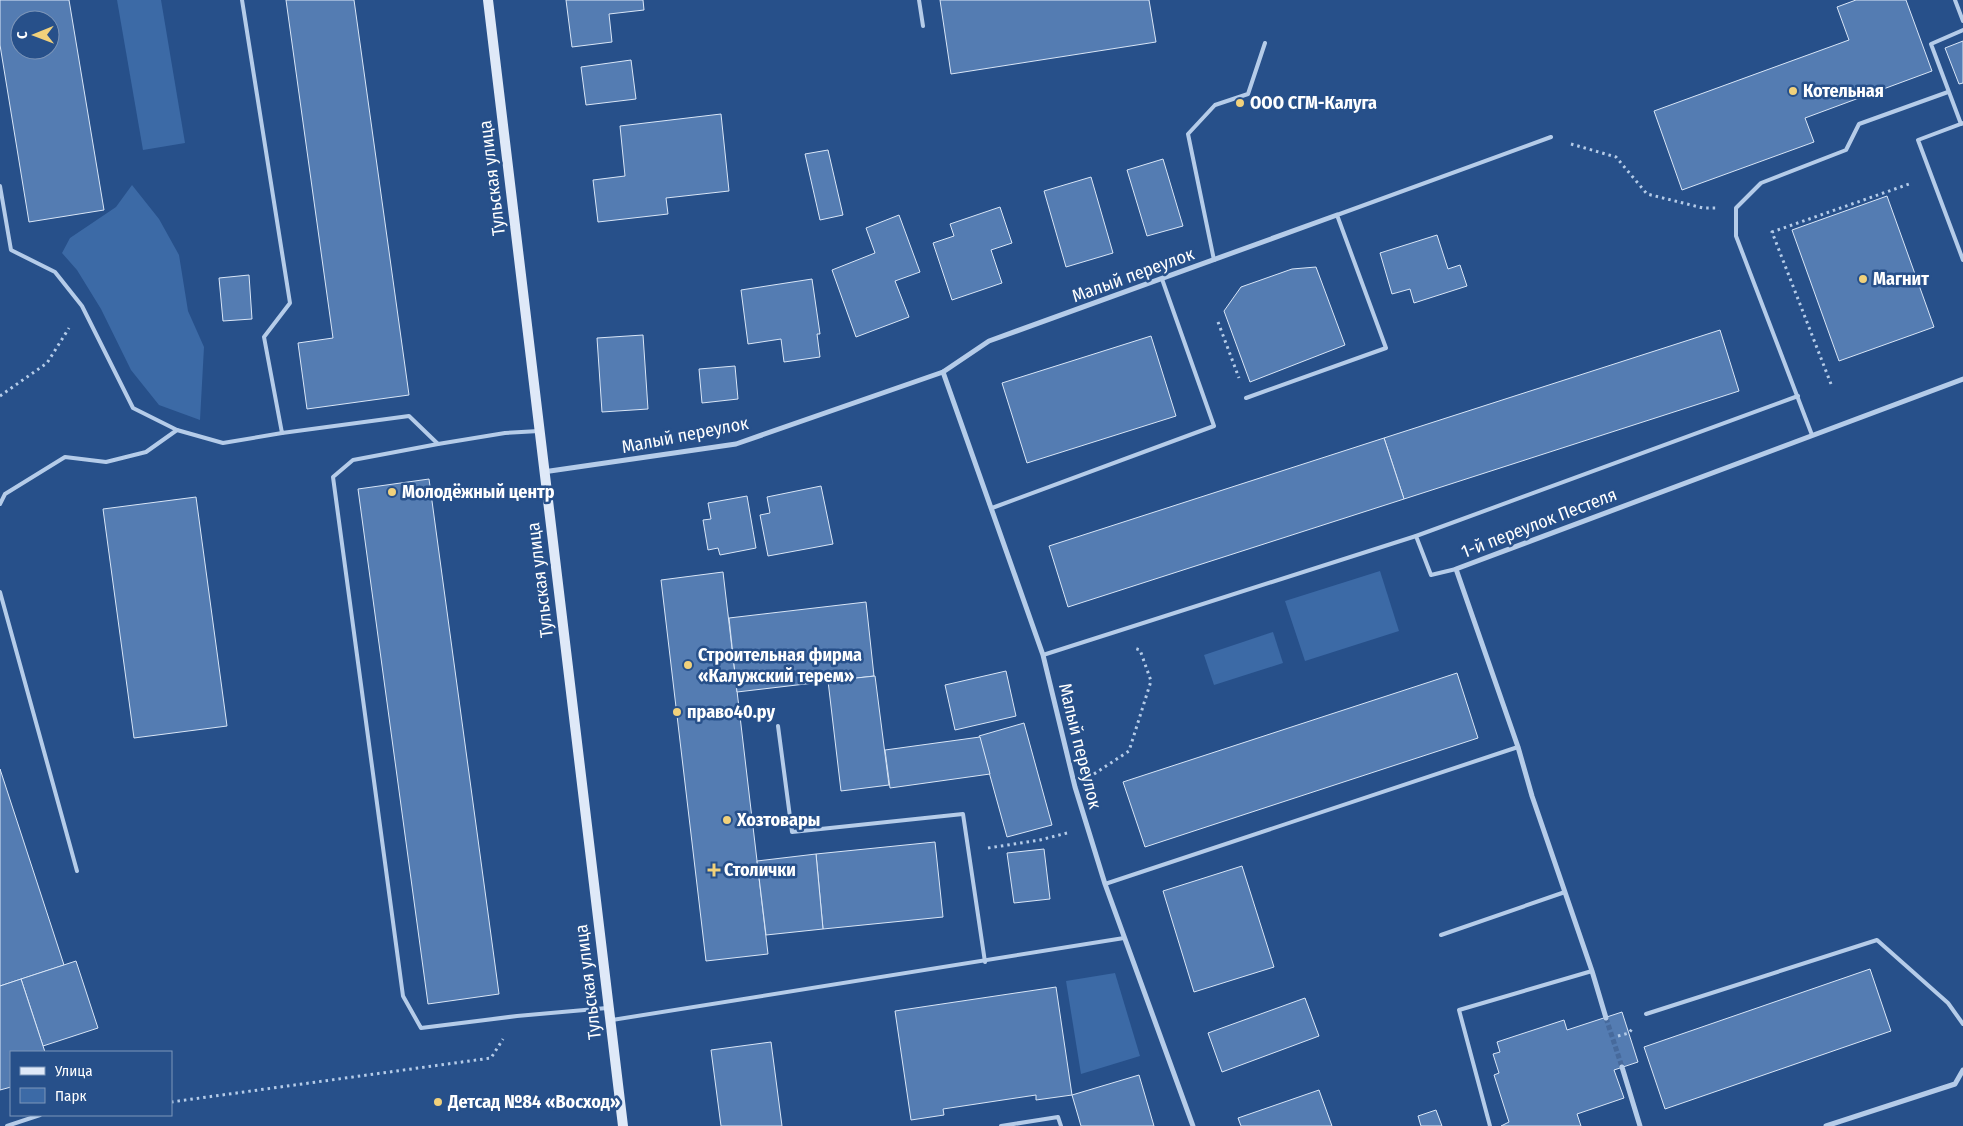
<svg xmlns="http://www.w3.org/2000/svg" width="1963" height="1126" viewBox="0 0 1963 1126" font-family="'Fira Sans Condensed',sans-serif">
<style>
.green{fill:#3c6aa6}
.building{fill:#547cb2;stroke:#d9e6f7;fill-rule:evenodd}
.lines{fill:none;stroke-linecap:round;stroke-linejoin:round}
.minor-tunnel{stroke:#476a9c;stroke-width:5;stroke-dasharray:5 2.5;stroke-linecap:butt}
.path{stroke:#b5cce9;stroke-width:3;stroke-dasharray:2.5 4;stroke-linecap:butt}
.service{stroke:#b5cce9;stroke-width:4}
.minor{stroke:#b5cce9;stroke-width:5}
.secondary{stroke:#dfe9f8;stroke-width:10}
.poi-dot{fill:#f1d17b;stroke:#27508a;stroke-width:2}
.labels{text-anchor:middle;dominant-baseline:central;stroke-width:5;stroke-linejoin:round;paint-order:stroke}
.poi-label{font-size:18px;font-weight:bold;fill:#fff;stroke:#27508a;text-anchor:start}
.street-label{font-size:18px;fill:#fff;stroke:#27508a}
</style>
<rect width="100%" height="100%" fill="#27508a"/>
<g class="green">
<path d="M117 0H161L185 143 143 150Z"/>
<path d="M132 185 159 219 179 255 188 311 204 347 200 420 159 405 131 370 101 309 77 270 62 253 70 238 116 207Z"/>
<path d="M1380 571 1399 631 1305 661 1285 601Z"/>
<path d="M1273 632 1283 663 1214 685 1204 655Z"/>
<path d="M1115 973 1140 1056 1081 1074 1066 981Z"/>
</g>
<g class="building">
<path d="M0 0H69L104 210 29 222 0 45ZM20 20H50V50H20Z"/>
<path d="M286 0H354L409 395 307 409 298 343 333 338Z"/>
<path d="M566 0H643L644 10 609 14 612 42 572 47Z"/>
<path d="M940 0H1149L1156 42 951 74Z"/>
<path d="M1856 0H1906L1932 71 1805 118 1814 142 1682 190 1654 111 1849 40 1837 7Z"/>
<path d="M1963 41V83L1959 84 1945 48Z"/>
<path d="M631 60 636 99 586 105 581 67Z"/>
<path d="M721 114 729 191 666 198 668 214 598 222 593 180 625 176 620 126Z"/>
<path d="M828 150 843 215 820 220 805 154Z"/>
<path d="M1163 159 1183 226 1147 236 1127 170Z"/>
<path d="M1091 177 1113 253 1066 267 1044 191Z"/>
<path d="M1887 196 1934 327 1839 361 1792 230Z"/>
<path d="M1000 207 1012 243 991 250 1002 283 952 300 933 243 954 236 950 224Z"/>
<path d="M899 215 920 272 895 281 909 317 856 337 832 270 875 253 866 228Z"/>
<path d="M1437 235 1448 269 1460 265 1467 286 1414 303 1410 289 1392 294 1380 253Z"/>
<path d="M1316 267 1345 345 1250 382 1224 311 1241 287 1292 269Z"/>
<path d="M249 275 252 319 223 321 219 278Z"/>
<path d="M812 279 820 334H817L820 357 784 362 781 339 748 344 741 290Z"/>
<path d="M1720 330 1739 391 1404 499 1384 438Z"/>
<path d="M643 335 648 409 602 412 597 338Z"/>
<path d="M1151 336 1176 416 1027 463 1002 383Z"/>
<path d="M735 366 738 399 702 403 699 369Z"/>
<path d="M1384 438 1404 499 1068 607 1049 546Z"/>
<path d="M429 479 499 994 428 1004 358 489Z"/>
<path d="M821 486 833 544 768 556 760 515 770 513 767 497Z"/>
<path d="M747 496 756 548 720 555 718 548 708 550 703 520 711 519 708 503Z"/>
<path d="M196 497 227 726 134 738 103 509Z"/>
<path d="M723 572 768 954 706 961 661 580Z"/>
<path d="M866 602 874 676 737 692 729 618Z"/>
<path d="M1006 671 1016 716 955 730 945 685Z"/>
<path d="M1457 673 1478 738 1145 847 1123 782Z"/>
<path d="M875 676 889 785 841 791 828 681Z"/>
<path d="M1024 723 1052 825 1007 837 979 736Z"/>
<path d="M980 737 990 774 890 788 885 750Z"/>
<path d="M0 769 64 965 0 986Z"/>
<path d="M935 842 943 917 823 929 816 854Z"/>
<path d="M1044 849 1050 899 1014 903 1007 853Z"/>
<path d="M816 854 823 929 766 935 757 861Z"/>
<path d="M1242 866 1274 967 1194 992 1163 891Z"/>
<path d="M76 961 98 1028 43 1046 21 979Z"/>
<path d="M1870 969 1891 1031 1665 1109 1644 1047Z"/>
<path d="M21 979 45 1052H11V1087L0 1090V986Z"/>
<path d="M1056 987 1072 1095 1036 1100V1095L943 1109 944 1115 911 1120 895 1011Z"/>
<path d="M1305 998 1319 1036 1222 1072 1208 1033Z"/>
<path d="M1622 1012 1638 1062 1614 1070 1624 1098 1577 1114 1581 1126H1501L1509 1122 1494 1075 1499 1073 1493 1054 1500 1052 1497 1042 1564 1020 1567 1030Z"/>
<path d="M771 1042 782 1126H721L711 1050Z"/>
<path d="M1139 1075 1154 1126H1081L1072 1095Z"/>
<path d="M1319 1090 1332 1126H1241L1238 1118Z"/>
<path d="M1436 1110 1442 1126H1421L1418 1116Z"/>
</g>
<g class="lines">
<path class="minor-tunnel" d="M1606 1018 1622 1067"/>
<g class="path">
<path d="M1571 144 1616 157 1647 194 1703 208H1716"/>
<path d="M1218 322 1239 378"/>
<path d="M1831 384 1772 232 1912 183"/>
<path d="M0 396 47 363 69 328"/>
<path d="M1094 774 1129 751 1151 681 1140 650 1134 648"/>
<path d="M988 848 1040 840 1067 833"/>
<path d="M1618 1036 1629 1033 1632 1029"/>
<path d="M171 1102 491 1058 503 1039"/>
</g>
<g class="service">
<path d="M242 0 290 303 264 337 282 433 409 416 438 444 505 433 539 431"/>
<path d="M919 0 923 26"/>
<path d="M1955 0 1963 21"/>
<path d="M1963 123 1918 140 1963 260"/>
<path d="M1961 124 1931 44 1963 30"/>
<path d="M0 186 11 250 55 272 82 306 133 408 177 430 223 443 282 433"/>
<path d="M1214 260 1188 134 1215 105 1248 94 1265 43"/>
<path d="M1246 398 1386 348 1337 215 1551 137"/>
<path d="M1812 435 1736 236V208L1761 183 1846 150 1859 124 1948 92"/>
<path d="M438 444 353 460 333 477 403 996 421 1028 517 1016 607 1008"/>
<path d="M0 504 5 494 65 457 106 462 146 452 177 430"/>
<path d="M992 508 1214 426 1162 279"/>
<path d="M1456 569 1431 575 1416 536 1798 396"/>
<path d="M0 592 77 871"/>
<path d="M1043 655 1416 536"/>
<path d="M778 726 792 832 963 814 985 962"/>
<path d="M1105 884 1518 747"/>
<path d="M1441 935 1565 892"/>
<path d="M1646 1014 1877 940 1948 1003 1963 1024"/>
<path d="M612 1020 1124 938"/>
<path d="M7 1126 40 1115"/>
<path d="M1001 1126 1058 1117 1061 1126"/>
<path d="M1490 1126 1459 1010 1592 971"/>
</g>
<g class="minor">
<path d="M943 372 1043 655 1075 787 1105 884 1193 1126"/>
<path d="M543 472 736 444 943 372 989 341 1337 215"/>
<path d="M1606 1018 1592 971 1532 796 1518 747 1456 569 1963 379"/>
<path d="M1622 1067 1640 1126"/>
<path d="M1826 1126 1955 1084 1963 1070"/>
</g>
<path class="secondary" d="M488 0 623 1126"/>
</g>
<g class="poi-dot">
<circle cx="1793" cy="91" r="5"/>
<circle cx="1240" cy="103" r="5"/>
<circle cx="1863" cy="279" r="5"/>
<circle cx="392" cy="492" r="5"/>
<circle cx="688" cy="665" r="5"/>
<circle cx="677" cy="712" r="5"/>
<circle cx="727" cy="820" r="5"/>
<path d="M711.5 862.5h5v5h5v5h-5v5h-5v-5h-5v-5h5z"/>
<circle cx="438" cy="1102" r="5"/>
</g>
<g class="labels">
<g class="poi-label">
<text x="1803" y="91">Котельная</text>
<text x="1250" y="103">ООО СГМ-Калуга</text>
<text x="1873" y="279">Магнит</text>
<text x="402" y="492">Молодёжный центр</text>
<text x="698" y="655">Строительная фирма<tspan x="698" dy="21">«Калужский терем»</tspan></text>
<text x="687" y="712">право40.ру</text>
<text x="737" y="820">Хозтовары</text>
<text x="724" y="870">Столички</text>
<text x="448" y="1102">Детсад №84 «Восход»</text>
</g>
<g class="street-label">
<text transform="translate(492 178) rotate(-97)">Тульская улица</text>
<text transform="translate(1133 275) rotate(-20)">Малый переулок</text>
<text transform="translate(685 435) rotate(-11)">Малый переулок</text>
<text transform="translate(1539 523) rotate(-21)">1-й переулок Пестеля</text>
<text transform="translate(540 580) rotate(-97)">Тульская улица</text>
<text transform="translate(1080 746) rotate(76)">Малый переулок</text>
<text transform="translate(588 982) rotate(-97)">Тульская улица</text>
</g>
</g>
<rect x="10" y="1051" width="162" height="65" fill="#27508a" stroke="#7d96b9"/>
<rect x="20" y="1067" width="25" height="8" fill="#dfe9f8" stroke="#7d96b9"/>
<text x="55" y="1076" font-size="15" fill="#ffffff">Улица</text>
<rect x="20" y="1088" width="25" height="15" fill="#3c6aa6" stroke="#7d96b9"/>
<text x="55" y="1101" font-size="15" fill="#ffffff">Парк</text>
<g transform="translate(35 35) rotate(269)"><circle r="24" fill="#27508a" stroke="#7d96b9"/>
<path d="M0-4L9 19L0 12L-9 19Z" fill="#f1d17b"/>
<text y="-8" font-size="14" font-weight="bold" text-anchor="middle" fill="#ffffff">С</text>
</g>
</svg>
